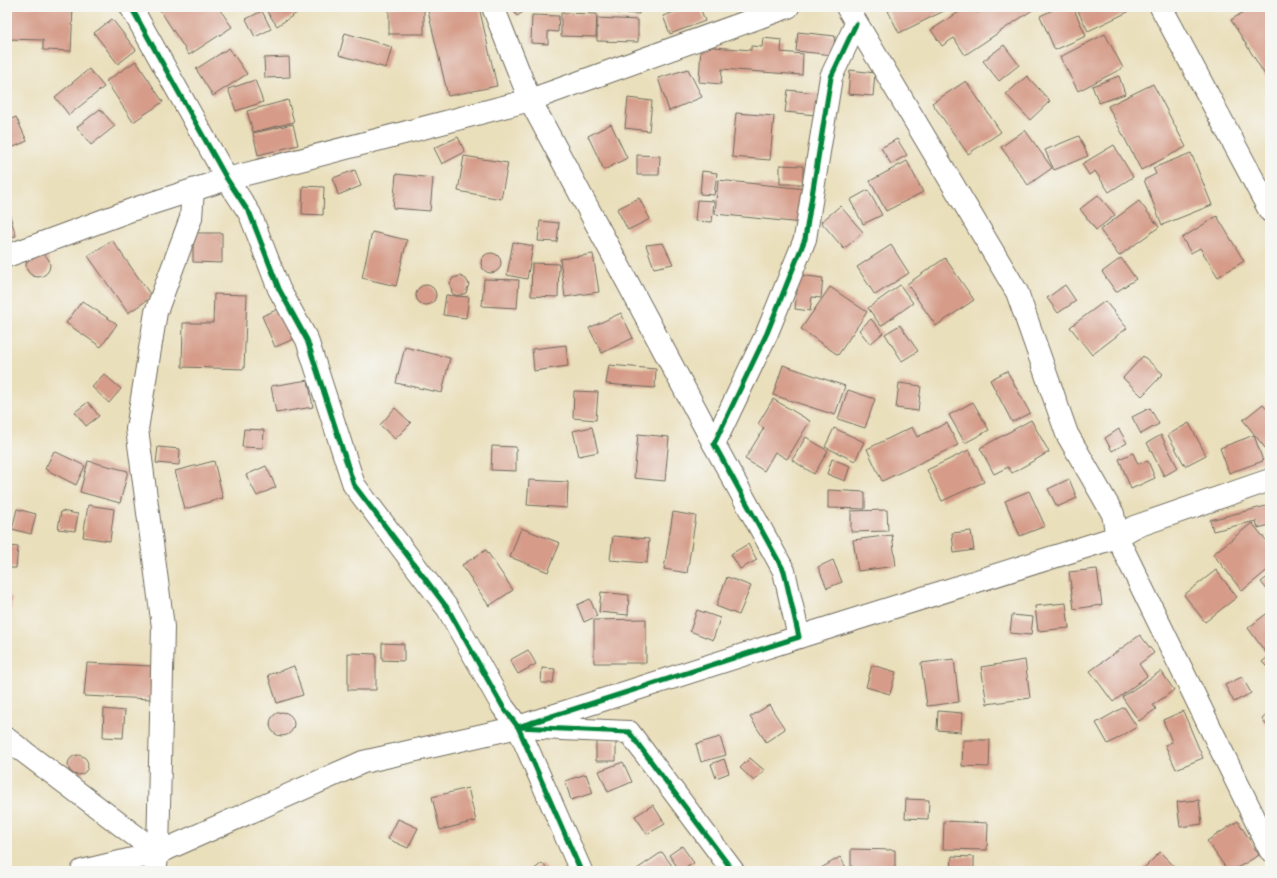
<svg xmlns="http://www.w3.org/2000/svg" width="1277" height="878" viewBox="0 0 1277 878" font-family="Pangolin,sans-serif">
<style>
.building{fill:#d69c89}
.lines{fill:none;stroke-linecap:round;stroke-linejoin:round}
.street-casing{stroke:#6e6a5d;stroke-width:24}
.street{stroke:#fff;stroke-width:22}
.cycleway-casing{stroke:#f6f6f2;stroke-width:8}
.cycleway{stroke:#00873e;stroke-width:5}
</style>
<rect width="100%" height="100%" fill="#f6f6f2"/>
<filter id="ink" filterUnits="userSpaceOnUse"><feTurbulence type="fractalNoise" baseFrequency=".025" numOctaves="2"/><feDisplacementMap in="SourceGraphic" scale="8" xChannelSelector="R" yChannelSelector="G"/><feConvolveMatrix kernelMatrix="1 2 1 2 8 2 1 2 1" color-interpolation-filters="sRGB"/></filter>
<filter id="wash" filterUnits="userSpaceOnUse"><feTurbulence type="fractalNoise" baseFrequency=".012" numOctaves="4" result="noise"/><feDisplacementMap in="SourceGraphic" scale="16" xChannelSelector="R" yChannelSelector="G"/><feGaussianBlur stdDeviation="0.9" result="paint"/><feColorMatrix in="noise" values="0 0 0 0 0 0 0 0 0 0 0 0 0 0 0 0 0 1.4 0 .05"/><feComposite in="paint" operator="in"/></filter>
<g filter="url(#wash)">
<rect width="100%" height="100%" fill="#eadfbb"/>
<g id="blocks">
<g class="building">
<path d="M7 7H73L71 51 43 50V40L7 39Z"/>
<path d="M158 7H218L232 27 189 55Z"/>
<path d="M264 7H297L300 11 277 26Z"/>
<rect x="389" y="7" width="35" height="27"/>
<path d="M427 7H479L497 86 448 96Z"/>
<path d="M511 7H531L517 16Z"/>
<path d="M617 7H639V14L617 13Z"/>
<path d="M688 7H700L705 21 670 34 663 16Z"/>
<path d="M897 7H952L899 33 888 11Z"/>
<path d="M967 7H973L977 13 986 7H1037L965 55 954 38 942 46 931 30Z"/>
<path d="M1059 7H1073L1086 36 1055 50 1040 16Z"/>
<path d="M1076 7H1126L1128 12 1088 31Z"/>
<path d="M1251 7H1270V83L1231 20Z"/>
<path d="M262 11 271 29 255 37 246 19Z"/>
<path d="M561 13 597 14 596 37 561 36Z"/>
<path d="M532 15 559 16 558 32 548 31V44L531 43Z"/>
<path d="M597 18 638 20V42L597 41Z"/>
<path d="M112 19 136 50 118 64 94 33Z"/>
<path d="M798 32 835 36 833 55 796 51Z"/>
<path d="M345 33 392 47 386 68 339 55Z"/>
<path d="M1105 34 1123 68 1078 91 1060 57Z"/>
<path d="M763 38 782 40 781 52 803 54 802 75 722 69 721 84 699 82 701 46 751 50V46L762 47Z"/>
<path d="M1004 45 1019 65 999 81 983 61Z"/>
<path d="M229 48 247 74 213 96 196 69Z"/>
<path d="M289 57 290 77 265 78 264 58Z"/>
<path d="M136 61 163 102 133 122 106 81Z"/>
<path d="M89 69 104 87 69 115 55 97Z"/>
<path d="M688 69 702 97 669 111 658 78Z"/>
<path d="M850 70 875 73 873 96 848 94Z"/>
<path d="M1027 76 1050 101 1030 120 1006 94Z"/>
<path d="M1119 76 1125 94 1099 103 1092 86Z"/>
<path d="M255 80 263 102 236 111 228 89Z"/>
<path d="M966 81 1001 132 968 154 932 103Z"/>
<path d="M1153 84 1186 147 1141 170 1108 106Z"/>
<path d="M788 90 818 93 816 115 785 112Z"/>
<path d="M628 98 652 101 649 131 625 128Z"/>
<path d="M288 100 294 122 253 132 247 111Z"/>
<path d="M100 109 115 126 91 145 77 127Z"/>
<path d="M736 113 774 116 770 160 732 157Z"/>
<path d="M16 117 27 141 7 150V121Z"/>
<path d="M293 124 298 145 258 155 253 133Z"/>
<path d="M611 124 627 158 604 170 588 136Z"/>
<path d="M1025 130 1052 168 1028 185 1001 147Z"/>
<path d="M1079 136 1088 156 1054 170 1045 150Z"/>
<path d="M458 137 465 152 442 164 434 148Z"/>
<path d="M897 139 907 155 891 164 881 148Z"/>
<path d="M1114 145 1133 177 1109 192 1095 171 1089 175 1082 164Z"/>
<path d="M1191 153 1212 205 1162 225 1144 180 1156 174 1153 168Z"/>
<path d="M637 155 660 156 659 175H637Z"/>
<path d="M464 156 508 163 501 199 458 191Z"/>
<path d="M907 161 923 192 886 211 870 181Z"/>
<path d="M780 165 803 166V184H780Z"/>
<path d="M355 170 361 186 338 195 333 178Z"/>
<path d="M702 171 717 173 714 195 700 194Z"/>
<path d="M396 174 433 178 430 211 393 208Z"/>
<path d="M718 180 806 189 802 223 715 214Z"/>
<path d="M303 186 324 187 323 215 302 214Z"/>
<path d="M868 190 882 215 863 224 850 200Z"/>
<path d="M1098 195 1115 215 1096 230 1080 209Z"/>
<path d="M639 198 650 219 628 230 617 209Z"/>
<path d="M697 200 714 201 712 222 695 221Z"/>
<path d="M1139 201 1159 227 1119 256 1100 230Z"/>
<path d="M840 206 863 232 844 249 821 222Z"/>
<path d="M7 216H10L16 236 7 239Z"/>
<path d="M1217 216 1244 261 1218 277 1200 248 1191 253 1182 238Z"/>
<path d="M540 221 559 223 557 242 538 241Z"/>
<path d="M372 232 407 240 396 286 362 278Z"/>
<path d="M193 233H222V263L193 262Z"/>
<path d="M112 240 152 297 128 313 88 256Z"/>
<path d="M513 242 533 246 527 279 507 275Z"/>
<path d="M663 243 673 264 654 268 646 245Z"/>
<path d="M891 245 909 273 875 295 857 267Z"/>
<circle cx="491" cy="263" r="10"/>
<circle cx="38" cy="265" r="12"/>
<path d="M593 254 599 292 565 297 560 259Z"/>
<path d="M945 258 974 300 936 326 907 284Z"/>
<path d="M1121 258 1136 279 1116 292 1102 272Z"/>
<path d="M532 263 559 264 558 297 531 296Z"/>
<path d="M799 275 823 278 821 298 812 297 810 311 795 309Z"/>
<path d="M460 276 466 279 469 284 466 293 457 296 469 297 466 318 443 315 446 295 457 296 452 293 450 283 453 278Z"/>
<path d="M484 279 519 280 517 308 482 306Z"/>
<path d="M900 285 913 303 881 326 868 308Z"/>
<path d="M1065 285 1076 301 1058 313 1047 298Z"/>
<circle cx="426" cy="295" r="10"/>
<path d="M830 287 867 312 838 355 801 329Z"/>
<path d="M214 294 247 295 244 369 182 367 183 323H213Z"/>
<path d="M82 301 117 324 101 347 66 323Z"/>
<path d="M1105 301 1127 328 1092 355 1070 327Z"/>
<path d="M281 308 294 339 275 347 262 316Z"/>
<path d="M621 313 633 338 602 353 589 328Z"/>
<path d="M871 319 883 333 870 344 859 330Z"/>
<path d="M900 325 918 351 902 361 885 334Z"/>
<path d="M566 345 568 366 534 371 532 349Z"/>
<path d="M405 347 450 358 442 393 396 383Z"/>
<path d="M1143 356 1163 374 1142 396 1123 378Z"/>
<path d="M609 365 656 369 655 388 606 384Z"/>
<path d="M783 365 845 386 835 415 773 395Z"/>
<path d="M1007 371 1030 413 1012 422 990 380Z"/>
<path d="M104 374 121 389 109 403 92 387Z"/>
<path d="M308 380 313 407 276 413 271 386Z"/>
<path d="M899 383 921 386 918 411 896 408Z"/>
<path d="M848 390 875 399 865 428 838 419Z"/>
<path d="M574 391 598 392 596 420 573 418Z"/>
<path d="M773 399 810 421 787 459 775 452 764 471 745 459 764 428 758 424Z"/>
<path d="M88 402 99 416 86 426 75 412Z"/>
<path d="M973 402 989 430 965 443 949 415Z"/>
<path d="M1263 404 1270 412 1269 453 1243 420Z"/>
<path d="M395 408 411 423 395 439 380 425Z"/>
<path d="M1150 408 1159 424 1141 434 1132 417Z"/>
<path d="M1031 420 1049 452 1012 473 1008 467 994 474 980 448Z"/>
<path d="M947 423 958 445 882 481 867 449 912 427 917 437Z"/>
<path d="M1189 423 1206 455 1185 466 1168 435Z"/>
<path d="M592 427 598 452 579 456 573 431Z"/>
<path d="M834 428 864 442 855 461 825 447Z"/>
<path d="M244 429 264 430 263 448 242 447Z"/>
<path d="M1119 429 1127 443 1112 451 1105 438Z"/>
<path d="M638 434 669 437 665 481 634 478Z"/>
<path d="M1161 435 1178 468 1164 476 1147 443Z"/>
<path d="M1254 435 1263 461 1229 473 1220 448Z"/>
<path d="M806 437 828 451 814 474 792 460Z"/>
<path d="M492 446 516 447V471L491 470Z"/>
<path d="M158 447 180 449 179 465 156 463Z"/>
<path d="M969 450 984 482 942 501 927 470Z"/>
<path d="M54 451 85 466 76 485 45 469Z"/>
<path d="M1133 453 1138 464 1148 461 1155 478 1131 489 1119 459Z"/>
<path d="M832 459 850 466 845 481 827 474Z"/>
<path d="M88 461 128 471 120 503 80 492Z"/>
<path d="M214 461 223 498 185 509 175 471Z"/>
<path d="M266 466 276 487 257 496 246 475Z"/>
<path d="M1069 479 1077 498 1057 507 1048 489Z"/>
<path d="M529 480 568 482 567 508 527 505Z"/>
<path d="M828 490 865 492V509L828 508Z"/>
<path d="M1029 491 1045 526 1020 536 1005 501Z"/>
<path d="M88 505 114 509 110 541 83 537Z"/>
<path d="M1270 505V525L1258 528 1256 521 1213 531 1210 520Z"/>
<path d="M17 509 36 514 31 534 12 529Z"/>
<path d="M887 510 888 531 851 532V511Z"/>
<path d="M61 511 78 514 75 531 58 529Z"/>
<path d="M673 512 696 516 687 573 664 569Z"/>
<path d="M1252 523 1270 545V568L1242 591 1213 554Z"/>
<path d="M521 528 560 543 548 572 510 557Z"/>
<path d="M971 531 974 550 954 553 952 533Z"/>
<path d="M892 535 896 566 858 571 853 540Z"/>
<path d="M613 536 649 539 647 563 610 560Z"/>
<path d="M748 544 757 560 740 569 731 554Z"/>
<path d="M7 546 18 547 16 568H7Z"/>
<path d="M486 550 513 590 489 606 462 565Z"/>
<path d="M833 560 842 582 827 588 818 567Z"/>
<path d="M1097 569 1102 605 1074 609 1069 572Z"/>
<path d="M1216 570 1237 597 1205 622 1184 595Z"/>
<path d="M1270 575V593L1261 582Z"/>
<path d="M727 577 751 586 739 615 716 606Z"/>
<path d="M601 592 629 595 628 615 599 612Z"/>
<path d="M7 596 12 597 10 618 7 617Z"/>
<path d="M590 599 597 616 584 622 577 605Z"/>
<path d="M1066 603 1069 628 1038 631 1035 606Z"/>
<path d="M697 610 720 618 713 640 690 631Z"/>
<path d="M1270 611V650L1266 653 1248 628Z"/>
<path d="M1012 615 1033 617 1031 635 1010 633Z"/>
<path d="M646 619V663H594V620Z"/>
<path d="M1140 635 1154 653 1139 664 1147 676 1113 702 1090 671Z"/>
<path d="M382 643 404 644V661L382 660Z"/>
<path d="M528 650 536 664 518 674 510 660Z"/>
<path d="M348 653 376 654V690H348Z"/>
<path d="M1270 655V670L1262 662Z"/>
<path d="M954 659 959 702 927 706 921 663Z"/>
<path d="M1025 660 1030 698 987 704 981 667Z"/>
<path d="M87 663 152 666V699L84 696Z"/>
<path d="M872 665 896 672 890 694 866 687Z"/>
<path d="M294 666 303 695 277 703 268 675Z"/>
<path d="M542 668 555 669 553 683H541Z"/>
<path d="M1161 671 1174 690 1153 705 1156 709 1139 721 1122 697Z"/>
<path d="M1242 677 1251 693 1234 702 1225 685Z"/>
<path d="M769 705 785 729 766 742 750 717Z"/>
<path d="M1124 707 1137 727 1108 744 1096 723Z"/>
<path d="M104 709 125 711 123 738 103 737Z"/>
<path d="M938 711 962 713 961 732 937 730Z"/>
<path d="M1183 711 1203 758 1176 769 1165 745 1172 742 1163 720Z"/>
<circle cx="282" cy="724" r="12"/>
<path d="M1270 712V730L1262 719Z"/>
<path d="M720 737 726 755 701 762 696 744Z"/>
<path d="M616 740V761H596V741Z"/>
<path d="M963 740H990L989 767 962 766Z"/>
<circle cx="78" cy="765" r="10"/>
<path d="M750 758 764 770 754 781 740 768Z"/>
<path d="M724 759 729 773 716 778 711 764Z"/>
<path d="M623 762 632 782 608 792 599 771Z"/>
<path d="M586 774 593 793 571 800 565 781Z"/>
<path d="M468 788 476 821 440 830 432 797Z"/>
<path d="M906 799 929 800 928 819 905 818Z"/>
<path d="M1199 800 1202 824 1180 827 1177 802Z"/>
<path d="M653 805 665 824 647 834 635 816Z"/>
<path d="M398 819 418 828 408 848 388 839Z"/>
<path d="M944 821 988 823 987 850 943 849Z"/>
<path d="M1238 821 1259 855 1232 871H1228L1207 841Z"/>
<path d="M682 846 694 863 680 871 669 855Z"/>
<path d="M851 849 895 850V871H851Z"/>
<path d="M662 852 676 871H634Z"/>
<path d="M1160 852 1179 871H1141Z"/>
<path d="M952 856 974 857V871H951Z"/>
<path d="M840 857 848 871H816Z"/>
<path d="M542 863 549 871H532Z"/>
</g>
</g>
</g>
<g filter="url(#ink)">
<use href="#blocks" fill-opacity="0" stroke="#6e6a5d" stroke-width="1"/>
<g class="lines">
<g class="street-casing">
<g id="street">
<path d="M131 7 227 179 250 214 279 289 307 340 354 485 448 609 503 707 518 727 629 732 733 871"/>
<path d="M493 7 530 100 714 444"/>
<path d="M847 7 1017 292 1067 434 1113 514 1117 537 1270 850"/>
<path d="M1161 7 1270 211"/>
<path d="M7 256 134 209 227 179 530 100 788 7"/>
<path d="M799 637 1117 537 1134 527 1270 480"/>
<path d="M7 739 158 853"/>
<path d="M82 871 158 853 363 762 518 727"/>
<path d="M155 871 158 853 163 627 137 429 156 312 191 218 193 190"/>
<path d="M581 871 518 727 799 637 784 571 714 444 767 333 805 239 831 77 856 24"/>
</g>
</g>
<use href="#street" class="street"/>
<g class="cycleway-casing">
<g id="cycleway">
<path d="M131 7 227 179 250 214 279 289 307 340 354 485 448 609 503 707 518 727 629 732 733 871"/>
<path d="M581 871 518 727 799 637 784 571 714 444 767 333 805 239 831 77 856 24"/>
</g>
</g>
<use href="#cycleway" class="cycleway"/>
</g>
</g>
<rect width="1277" height="878" fill="none" stroke="#f6f6f2" stroke-width="24"/>
</svg>
